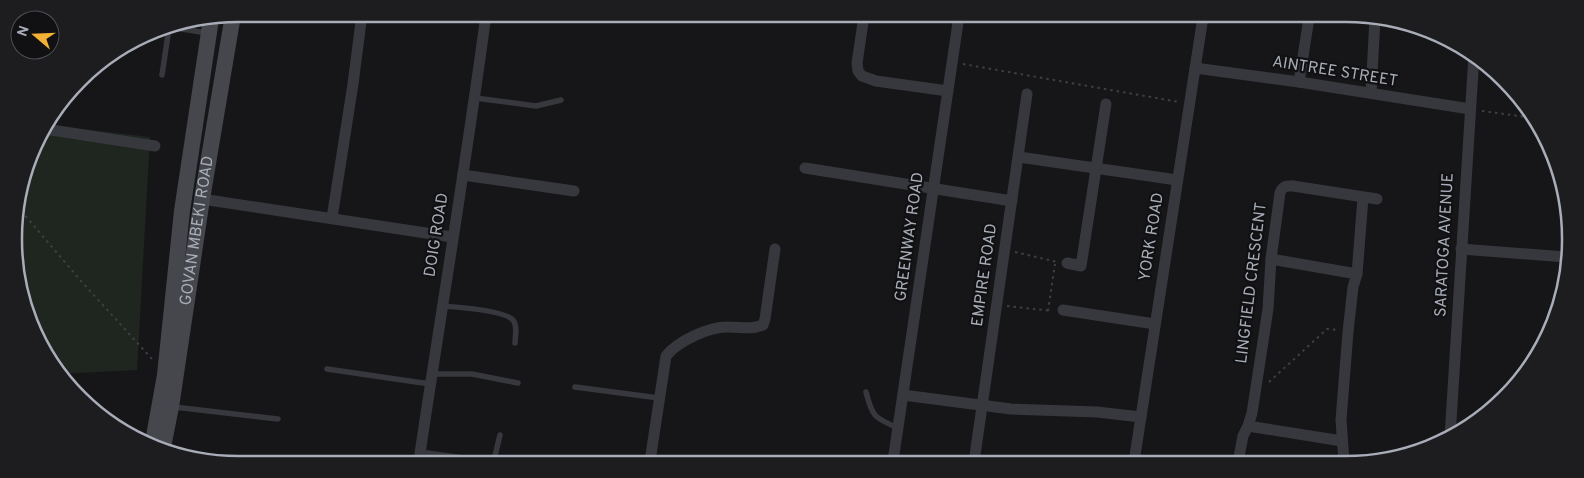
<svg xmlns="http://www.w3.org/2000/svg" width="1584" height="478" viewBox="0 0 1584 478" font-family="Overpass,sans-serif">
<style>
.green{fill:#1e261f}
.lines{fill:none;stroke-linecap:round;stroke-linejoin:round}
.path{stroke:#3d3f44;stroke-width:2;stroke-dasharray:2.5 4;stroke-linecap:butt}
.service{stroke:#37383d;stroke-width:5.5}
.minor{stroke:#37383d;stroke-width:11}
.secondary{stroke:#45474d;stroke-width:16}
.labels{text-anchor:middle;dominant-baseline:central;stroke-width:4.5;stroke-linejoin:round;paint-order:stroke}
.street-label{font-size:16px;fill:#a8adb8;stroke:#111113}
.rim{fill:none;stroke:#a8adb8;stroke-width:2.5}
</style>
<rect width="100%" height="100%" fill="#161618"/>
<path class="green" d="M48 125 150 137 137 370 59 374 21 297 16 210 37 139Z"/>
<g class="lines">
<g class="path">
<path d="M963 64 1179 102"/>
<path d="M1482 111 1534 118"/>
<path d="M17 206 81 281 152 359"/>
<path d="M1015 252 1057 262"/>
<path d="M1007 306 1052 311"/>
<path d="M1048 311 1055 264"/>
<path d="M1269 382 1327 329 1338 330"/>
</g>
<g class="service">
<path d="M170 27 207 33"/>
<path d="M162 75 169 28"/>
<path d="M475 98 536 106 561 100"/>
<path d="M442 306C456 307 504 310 513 320 518 326 515 336 515 343"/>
<path d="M327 369 430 384"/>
<path d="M432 374H472L518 383"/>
<path d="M575 387 659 398"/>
<path d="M866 392C872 416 874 418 898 428"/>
<path d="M174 407 278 419"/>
<path d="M420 452 478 460"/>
<path d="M494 460 500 435"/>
</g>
<g class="minor">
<path d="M864 16 857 63 858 71 862 76 876 81 948 91"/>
<path d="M1195 68 1299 82 1470 109"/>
<path d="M1299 82 1309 18"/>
<path d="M1371 93 1375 18"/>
<path d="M45 129 155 146"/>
<path d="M1019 157 1177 180"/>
<path d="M805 168 1012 201"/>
<path d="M463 175 574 191"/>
<path d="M202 199 452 237"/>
<path d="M332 218 353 84 362 14"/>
<path d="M1461 249 1566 257"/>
<path d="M1271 259 1357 274"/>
<path d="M1067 263 1081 266 1106 104"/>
<path d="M1063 310 1155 324"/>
<path d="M903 395 1011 409 1097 412 1141 417"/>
<path d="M1248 426 1342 441"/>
<path d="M1450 437 1474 55"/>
<path d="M419 460C441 312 466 164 486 15"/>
<path d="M650 461 666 356C678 341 710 326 729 327 742 327 750 330 763 325L765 319 775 249"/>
<path d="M893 461 959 16"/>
<path d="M974 462 1027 94"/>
<path d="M1134 462 1203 17"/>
<path d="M1238 462 1243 436 1248 426 1252 413 1268 309 1271 259 1280 193C1283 185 1286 186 1293 186L1377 199"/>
<path d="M1344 462 1341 420 1348 332 1353 287 1357 274 1363 198"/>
</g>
<g class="secondary">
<path d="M153 442 165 375 182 211 211 19"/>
<path id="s1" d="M163 447 171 407 202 199 233 15"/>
</g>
</g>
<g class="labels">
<g class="street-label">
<text transform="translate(1335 72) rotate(9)">AINTREE STREET</text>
<text stroke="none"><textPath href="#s1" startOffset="219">GOVAN MBEKI ROAD</textPath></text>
<text transform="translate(437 235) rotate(-81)">DOIG ROAD</text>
<text transform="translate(910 237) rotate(-82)">GREENWAY ROAD</text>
<text transform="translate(1152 237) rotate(-81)">YORK ROAD</text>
<text transform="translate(1445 245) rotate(-87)">SARATOGA AVENUE</text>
<text transform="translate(985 275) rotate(-82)">EMPIRE ROAD</text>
<text transform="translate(1252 283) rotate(-83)">LINGFIELD CRESCENT</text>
</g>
</g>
<path d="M0 0H1584V478H0ZM238 22H1346A216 216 0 0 1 1562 238V240A216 216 0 0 1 1346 456H238A216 216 0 0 1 22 240V238A216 216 0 0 1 238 22Z" fill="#1d1d20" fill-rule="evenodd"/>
<path class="rim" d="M238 22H1346A216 216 0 0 1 1562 238V240A216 216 0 0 1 1346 456H238A216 216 0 0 1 22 240V238A216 216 0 0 1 238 22Z"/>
<g transform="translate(35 35) rotate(289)"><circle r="24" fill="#111113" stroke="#4d4f55"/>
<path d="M0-4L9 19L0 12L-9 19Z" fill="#f2b134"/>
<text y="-8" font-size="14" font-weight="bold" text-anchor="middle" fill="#a8adb8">N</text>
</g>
</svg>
